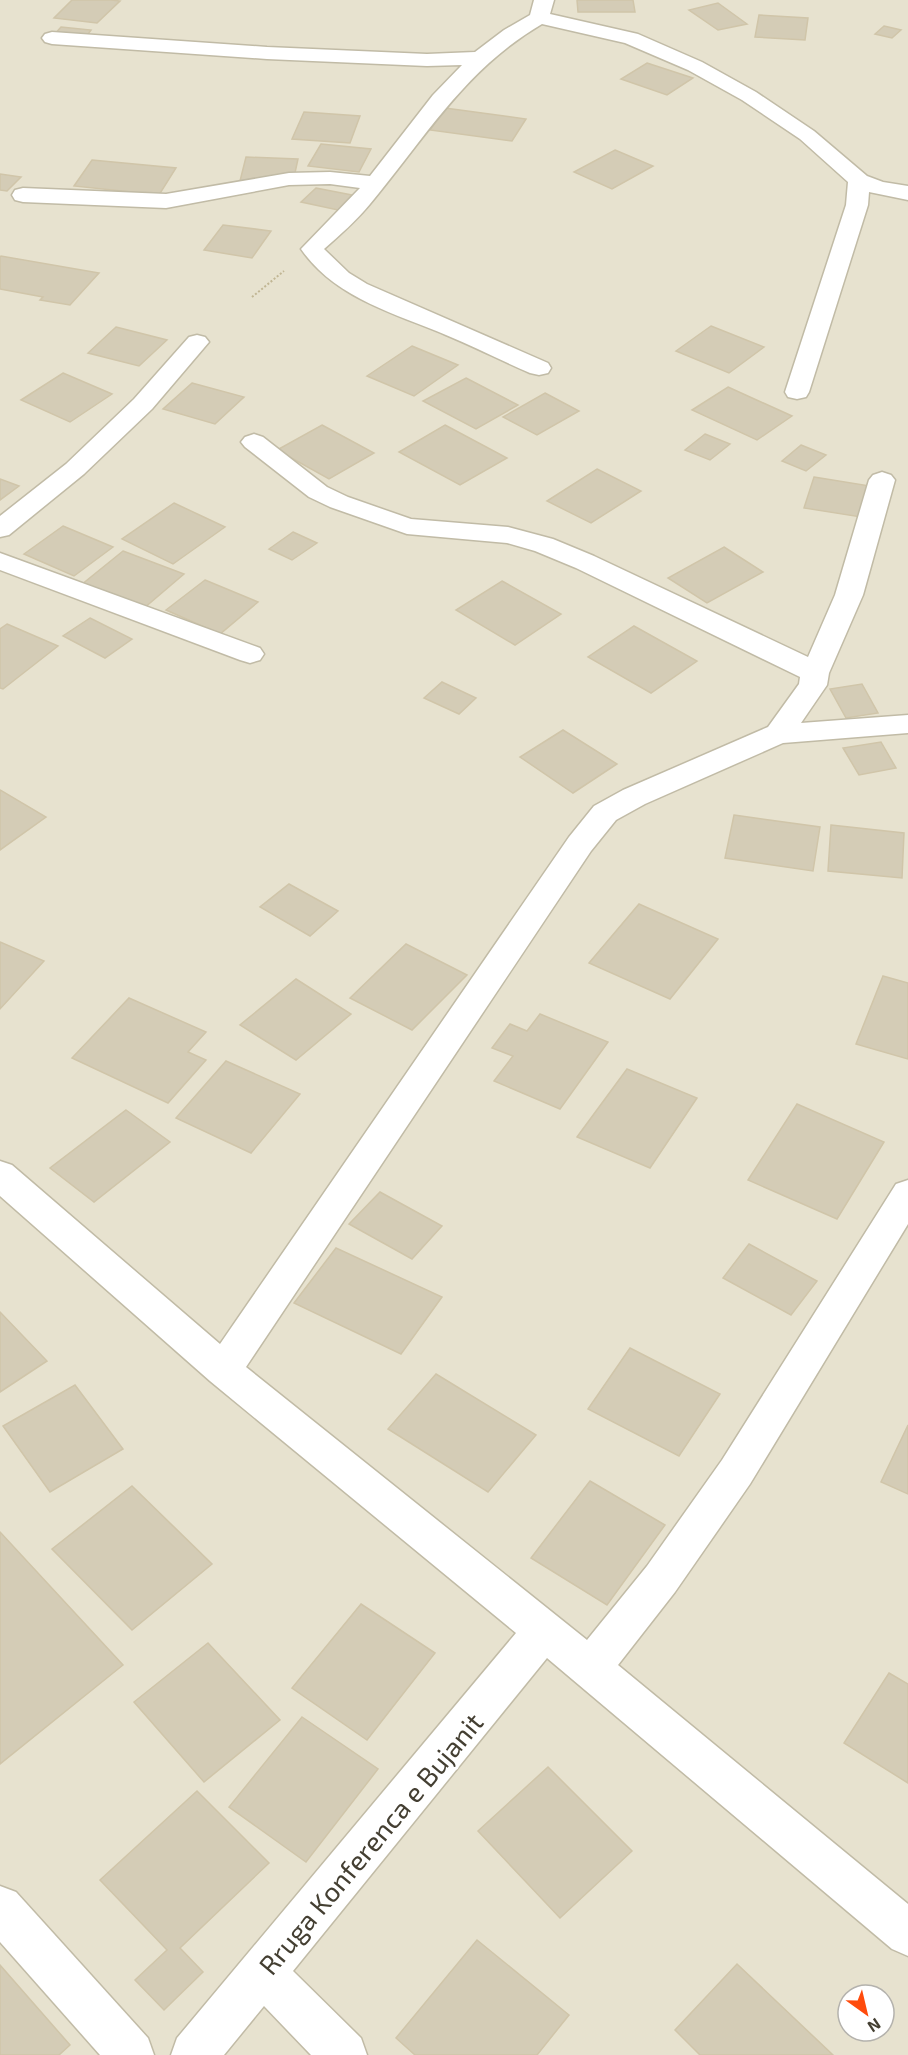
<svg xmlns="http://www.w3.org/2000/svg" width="908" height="2055" viewBox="0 0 908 2055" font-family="'Exo 2',sans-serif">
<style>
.residential{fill:#e7e2cf;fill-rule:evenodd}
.building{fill:#d4ccb6;stroke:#d0c5a9;stroke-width:1.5}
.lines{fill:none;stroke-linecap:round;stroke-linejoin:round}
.minor-casing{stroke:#c1bba6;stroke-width:3}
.path{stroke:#c1b694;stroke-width:2;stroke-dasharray:2 2;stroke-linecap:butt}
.minor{fill:#fff;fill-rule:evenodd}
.labels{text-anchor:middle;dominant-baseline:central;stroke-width:6;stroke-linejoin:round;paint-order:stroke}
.near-street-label{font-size:27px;fill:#443f32;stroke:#fff}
</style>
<rect width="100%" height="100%" fill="#f2efe1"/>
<path class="residential" d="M0 0H908V2055H0ZM848 1995H884V2031H848Z"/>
<g class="building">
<path d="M72 0H111L120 1 97 23 54 18Z"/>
<path d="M577 0H633L635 12H578Z"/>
<path d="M718 3 747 24 718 30 689 10Z"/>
<path d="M759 15 808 18 805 40 755 37Z"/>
<path d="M884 26 901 30 892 38 875 34Z"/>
<path d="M61 27 91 30 85 38 54 35Z"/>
<path d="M647 63 693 78 667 95 621 79Z"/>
<path d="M445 108 526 119 512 141 430 130Z"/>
<path d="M304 112 360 116 350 143 292 139Z"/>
<path d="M321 144 371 149 359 172 308 166Z"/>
<path d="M615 150 653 166 612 189 574 172Z"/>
<path d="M246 157 298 159 293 182 240 181Z"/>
<path d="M92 160 176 168 159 195 74 186Z"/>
<path d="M0 174 21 177 7 191 0 190Z"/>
<path d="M316 188 352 195 338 210 301 202Z"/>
<path d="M223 225 271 231 252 258 204 250Z"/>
<path d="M0 257 1 256 99 273 70 305 40 300 43 297 0 289Z"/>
<path d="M711 326 764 347 729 373 676 351Z"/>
<path d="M116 327 167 340 139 366 88 353Z"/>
<path d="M412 346 458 365 414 396 367 376Z"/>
<path d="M63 373 112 394 70 422 21 400Z"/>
<path d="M466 378 518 405 476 429 423 401Z"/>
<path d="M192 383 244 397 215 424 163 409Z"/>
<path d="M728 387 792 416 757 440 692 410Z"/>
<path d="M545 393 579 411 537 435 503 417Z"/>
<path d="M322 425 374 453 329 479 277 450Z"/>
<path d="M445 425 507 458 460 485 399 452Z"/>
<path d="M705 434 730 444 710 460 685 450Z"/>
<path d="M801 445 826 455 806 471 782 461Z"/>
<path d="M597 469 641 491 591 523 547 501Z"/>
<path d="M814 477 870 486 861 517 804 508Z"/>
<path d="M0 479 19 486 0 500Z"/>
<path d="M174 503 225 527 173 564 122 539Z"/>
<path d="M63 526 113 547 74 576 24 554Z"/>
<path d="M293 532 317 543 292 560 269 549Z"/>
<path d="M724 547 763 572 707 603 668 578Z"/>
<path d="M123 551 184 574 143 609 81 585Z"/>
<path d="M205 580 258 602 220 634 166 610Z"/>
<path d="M502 581 561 614 515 645 456 610Z"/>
<path d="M90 618 132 639 105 658 63 636Z"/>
<path d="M7 624 58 646 3 689 0 688V629Z"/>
<path d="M634 626 697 661 651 693 588 657Z"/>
<path d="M442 682 476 698 459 714 424 698Z"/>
<path d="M862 684 878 713 846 718 830 689Z"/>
<path d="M563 730 617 764 573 793 520 757Z"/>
<path d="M881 742 896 768 859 775 843 748Z"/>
<path d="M0 790 46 817 0 850Z"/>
<path d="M734 815 820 827 813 871 725 858Z"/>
<path d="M831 825 904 833 902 878 828 871Z"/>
<path d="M289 884 338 911 310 936 260 907Z"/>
<path d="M639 904 718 939 670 999 589 963Z"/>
<path d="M0 942 44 961 0 1009Z"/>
<path d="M406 944 467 975 412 1030 350 998Z"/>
<path d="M883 976 908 983V1059L856 1044Z"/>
<path d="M296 979 351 1014 296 1060 240 1025Z"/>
<path d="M129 998 206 1032 188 1052 206 1060 168 1103 72 1058Z"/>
<path d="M540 1014 608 1042 560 1109 494 1081 513 1056 492 1048 510 1024 527 1031Z"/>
<path d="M226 1061 300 1094 251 1153 176 1118Z"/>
<path d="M627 1069 697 1098 650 1168 577 1137Z"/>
<path d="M797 1104 884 1142 837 1219 748 1180Z"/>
<path d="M126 1110 170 1142 94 1202 50 1168Z"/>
<path d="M380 1192 442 1226 412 1259 349 1224Z"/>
<path d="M749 1244 817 1281 791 1315 723 1278Z"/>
<path d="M336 1248 442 1297 401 1354 294 1303Z"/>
<path d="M0 1312 47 1361 0 1392Z"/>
<path d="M630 1348 720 1394 679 1456 588 1409Z"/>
<path d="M436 1374 536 1435 488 1492 388 1429Z"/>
<path d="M75 1385 123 1449 50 1492 3 1426Z"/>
<path d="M908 1425V1494L881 1482Z"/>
<path d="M590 1481 665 1525 607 1605 531 1558Z"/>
<path d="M132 1486 212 1564 132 1630 52 1549Z"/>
<path d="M0 1532 123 1665 0 1764Z"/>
<path d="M361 1604 435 1653 367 1740 292 1688Z"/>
<path d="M208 1643 280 1720 204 1782 134 1702Z"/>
<path d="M889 1673 908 1684V1783L844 1743Z"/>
<path d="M302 1717 378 1769 306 1862 229 1807Z"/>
<path d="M548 1767 632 1851 560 1918 478 1831Z"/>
<path d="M197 1791 269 1863 180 1948 203 1972 164 2010 135 1980 167 1950 100 1880Z"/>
<path d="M477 1940 569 2015 537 2055H415L396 2038Z"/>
<path d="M737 1964 833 2055H700L675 2030Z"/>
<path d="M0 1965 70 2045 59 2055H0Z"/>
</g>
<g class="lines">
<g class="minor-casing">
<g id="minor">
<path d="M534 0H554L550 14 638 34 702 62 756 92 814 131 867 176 883 182 908 186V200L869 192 868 205 809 392 806 397 797 399 788 397 785 392 846 205 848 182 800 139 742 100 688 70 625 43 542 24C465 69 425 138 370 204 356 221 340 235 324 249L349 273 367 284 548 363 551 368 548 373 539 375 530 373C502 361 475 347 446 335 394 313 335 298 301 249L360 188 330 184 289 185 166 208 23 202 15 200 12 195 15 190 23 188 166 194 289 173 330 172 370 176 433 95 462 65 427 66 267 59 52 44 45 42 42 38 45 34 52 32 267 47 427 54 475 52 504 30 530 15Z"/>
<path d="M197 335 205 337 209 342 152 409 84 474 9 535 0 537V516L66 464 134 399 189 337Z"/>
<path d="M254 434 263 437 327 487 348 497 411 519 508 527 553 539 594 556 808 657 835 595 869 480 873 475 882 472 891 475 895 480 863 595 829 673 827 685 801 723 908 715V733L783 743 645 804 616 820 591 851 246 1367 587 1640 647 1566 722 1460 896 1184 908 1180V1224L750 1484 675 1592 618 1665 908 1904V1956L892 1949 547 1658 293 1971 361 2038 367 2055H311L264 2006 224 2055H171L177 2038 516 1633 210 1381 0 1196V1161L12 1165 220 1344 569 837 594 806 623 790 768 727 799 684 800 677 576 568 535 551 507 543 407 534 330 507 309 497 245 447 241 442 245 437Z"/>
<path d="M0 553 260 648 264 654 260 660 250 663 240 660 0 570Z"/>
<path d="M0 1886 16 1892 148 2038 154 2055H100L0 1942Z"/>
</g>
</g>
<path class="path" d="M252 297 284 271"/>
<use href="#minor" class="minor"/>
</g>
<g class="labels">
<g class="near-street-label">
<text transform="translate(370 1843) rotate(-50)">Rruga Konferenca e Bujanit</text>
</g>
</g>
<g transform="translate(866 2013) rotate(146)"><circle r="28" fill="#ffffff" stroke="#b4b2ad" stroke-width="1.5"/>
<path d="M0-4.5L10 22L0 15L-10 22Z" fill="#ff4b0c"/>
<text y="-9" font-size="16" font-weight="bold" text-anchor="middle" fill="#443f32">N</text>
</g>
</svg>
